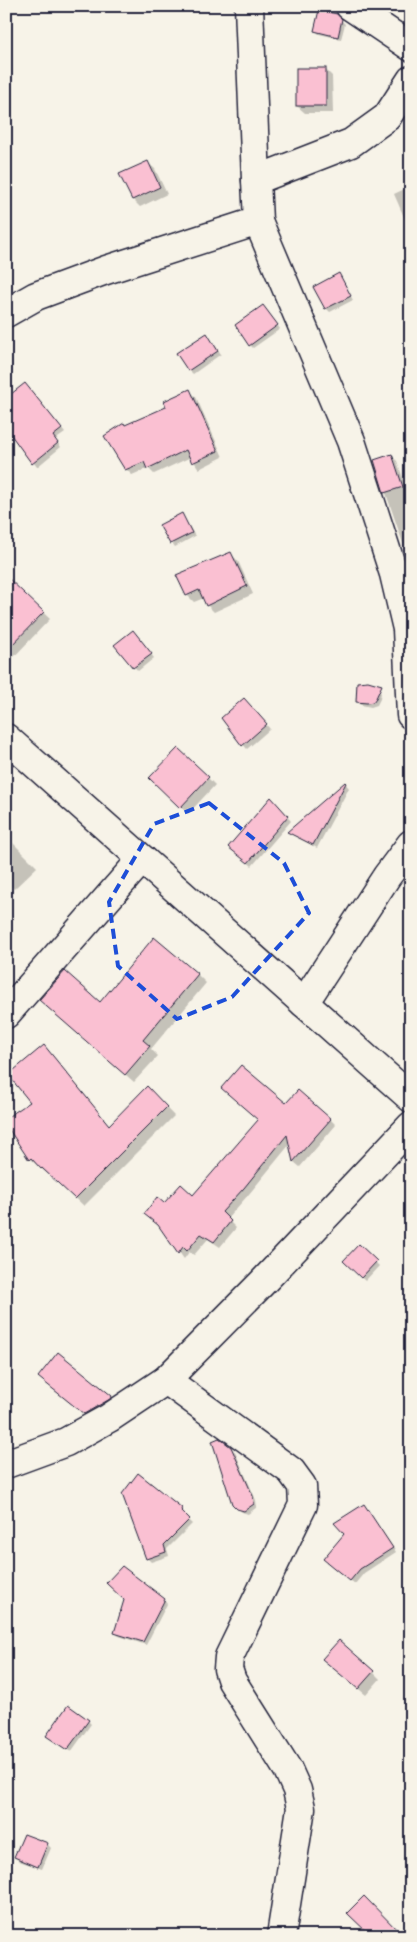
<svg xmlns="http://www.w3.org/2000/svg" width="417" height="1942" viewBox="0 0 417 1942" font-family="Mali,sans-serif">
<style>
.shadow{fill:#0003}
.building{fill:#fac0d2;stroke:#22223b}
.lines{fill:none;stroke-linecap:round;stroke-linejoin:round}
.minor-casing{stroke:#22223b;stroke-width:31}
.minor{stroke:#f7f3e8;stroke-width:28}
.marked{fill:none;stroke:#1d4ed8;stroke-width:4;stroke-dasharray:10 6;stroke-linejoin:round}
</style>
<rect width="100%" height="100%" fill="#f7f3e8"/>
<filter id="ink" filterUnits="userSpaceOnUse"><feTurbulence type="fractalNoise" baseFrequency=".02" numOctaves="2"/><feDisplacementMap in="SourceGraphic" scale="10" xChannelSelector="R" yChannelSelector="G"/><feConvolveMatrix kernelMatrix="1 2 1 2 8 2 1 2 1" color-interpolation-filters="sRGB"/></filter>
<g filter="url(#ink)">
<g class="shadow">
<path d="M336 15 345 24 341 39 319 34 315 30Z"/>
<path d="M325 69 332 76 333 113H305L297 106Z"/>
<path d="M147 162 155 169 167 194 140 207 133 200 121 174Z"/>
<path d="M411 186V220L407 221 404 217 394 194Z"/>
<path d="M338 275 353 300 330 312 326 308Z"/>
<path d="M267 310 280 329 253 348 250 345Z"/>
<path d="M207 334 221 354 193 374 189 370Z"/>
<path d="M28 388 65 433 55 440 61 447 37 467 6 426Z"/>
<path d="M190 391 196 397 223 457 199 469 191 457 154 474 148 468 132 475 126 469 168 407Z"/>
<path d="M392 456 397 461 411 501V567L375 461Z"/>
<path d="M182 515 195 536 175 547 160 526Z"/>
<path d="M231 554 238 561 253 594 214 612 207 605 204 598 194 602 187 595Z"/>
<path d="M10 581 50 619 9 662 6 660V586Z"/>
<path d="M136 635 154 658 138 671 116 645Z"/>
<path d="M376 688 381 693 380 699 377 705 371 707 361 705 357 702Z"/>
<path d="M248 703 270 729 247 749 222 718Z"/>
<path d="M150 778H208L215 785 188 814Z"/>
<path d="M345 783 349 788 317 848 288 832Z"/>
<path d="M274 802 291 821 252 866 233 850Z"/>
<path d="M6 836 37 867 14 889 6 881Z"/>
<path d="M197 974 206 983 151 1049 158 1056 134 1082 50 1008 100 1004Z"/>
<path d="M147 1088 174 1116 84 1206 51 1175 50 1176 30 1159 6 1123 109 1126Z"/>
<path d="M286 1105 331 1120 336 1125 300 1167 294 1162 290 1144 249 1194 227 1219 236 1228 220 1247 208 1239 194 1255 189 1252 184 1259 161 1227 146 1214 164 1204 193 1197Z"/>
<path d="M359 1246 379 1266 365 1281 344 1261Z"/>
<path d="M47 1384 111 1397 119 1404 92 1420Z"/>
<path d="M231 1448 235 1452 256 1500 257 1507 248 1514 242 1512 233 1503Z"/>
<path d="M364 1505 396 1552 364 1573 355 1584 328 1563Z"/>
<path d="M181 1509 184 1513 183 1515 192 1524 167 1549 169 1556 151 1562 147 1558Z"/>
<path d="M164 1600 167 1604 146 1645 119 1636 115 1633Z"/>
<path d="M331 1666 373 1672 380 1679 366 1695Z"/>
<path d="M88 1721 91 1724 71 1752 51 1739Z"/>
<path d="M47 1844 51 1848 42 1869 19 1861 16 1857Z"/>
</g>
<g class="building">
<path d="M319 10 337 14 342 19 338 37 314 31Z"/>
<rect x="296" y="68" width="30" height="38"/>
<path d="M148 161 160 187 132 200 119 174Z"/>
<path d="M339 273 351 296 325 309 313 287Z"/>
<path d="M263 305 278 325 249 346 235 325Z"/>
<path d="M207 333 218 351 188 371 176 353Z"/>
<path d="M25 383 62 429 53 436 58 443 32 464 6 428V398Z"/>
<path d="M190 389 218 451 192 463 186 450 147 469 144 462 125 470 104 436 124 423 125 425 166 407 164 401Z"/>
<path d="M392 454 403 487 384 493 374 460Z"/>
<path d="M182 513 192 533 170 544 159 525Z"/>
<path d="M231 552 247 586 206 606 199 590 186 596 176 575Z"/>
<path d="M6 576 44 612 6 651Z"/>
<path d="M133 630 152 654 133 668 114 645Z"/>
<path d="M368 681 382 685 376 698 373 702 367 703 356 702 357 682Z"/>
<path d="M244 698 267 724 242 746 221 718Z"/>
<path d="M178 748 209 777 180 808 149 778Z"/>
<path d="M345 782 346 783 313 845 287 832Z"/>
<path d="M271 797 288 816 248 863 228 847Z"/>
<path d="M154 937 198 974 143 1040 150 1046 125 1075 39 1000 65 971 100 1002Z"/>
<path d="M44 1045 109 1125 147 1086 167 1107 75 1199 42 1168 41 1169 31 1158 29 1160 6 1125V1118L30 1102 8 1075Z"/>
<path d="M241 1065 286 1103 298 1090 331 1119 293 1162 287 1135 244 1188 222 1212 231 1221 214 1242 201 1234 187 1251 183 1247 178 1254 158 1225 144 1214 157 1197 164 1203 181 1184 193 1195 258 1120 221 1088Z"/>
<path d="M359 1244 377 1261 361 1278 343 1261Z"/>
<path d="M58 1352 112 1396 110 1399 84 1414 38 1377Z"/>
<path d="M219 1438 231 1447 253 1496 254 1504 244 1511 237 1509 232 1504 212 1441Z"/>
<path d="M138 1473 182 1508 181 1510 190 1519 164 1545 166 1552 146 1559 122 1494Z"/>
<path d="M364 1504 393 1548 360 1569 350 1581 323 1559 344 1534 334 1523Z"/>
<path d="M122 1566 165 1599 143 1642 114 1633 124 1600 106 1583Z"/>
<path d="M339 1640 374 1671 358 1689 322 1659Z"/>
<path d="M68 1705 89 1720 67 1750 46 1736Z"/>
<path d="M24 1834 48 1843 38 1867 14 1857Z"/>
<path d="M364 1896 403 1936H371L347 1913Z"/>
</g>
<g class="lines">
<g class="minor-casing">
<g id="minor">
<path d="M249 6 256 180"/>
<path d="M350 6 411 47"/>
<path d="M258 221 351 441 394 574 407 629 411 715"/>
<path d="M6 313 36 296 106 270 258 221 256 180 351 143 387 117 411 80"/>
<path d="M6 738 411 1098"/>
<path d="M304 1003 387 876 411 844"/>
<path d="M6 1014 142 859"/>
<path d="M166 1380 291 1471 302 1486 303 1505 229 1657 228 1669 232 1681 288 1770 297 1790 301 1808 281 1936"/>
<path d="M6 1464 66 1442 109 1418 166 1380 262 1283 411 1126"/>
</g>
</g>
<use href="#minor" class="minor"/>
</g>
</g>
<path class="marked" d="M209 803 284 863 309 913 232 997 177 1019 118 966 109 902 154 824Z"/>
<rect width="417" height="1942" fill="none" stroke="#f7f3e8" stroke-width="25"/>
<rect x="12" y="12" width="392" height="1917" fill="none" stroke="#22223b" stroke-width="2" filter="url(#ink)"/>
</svg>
